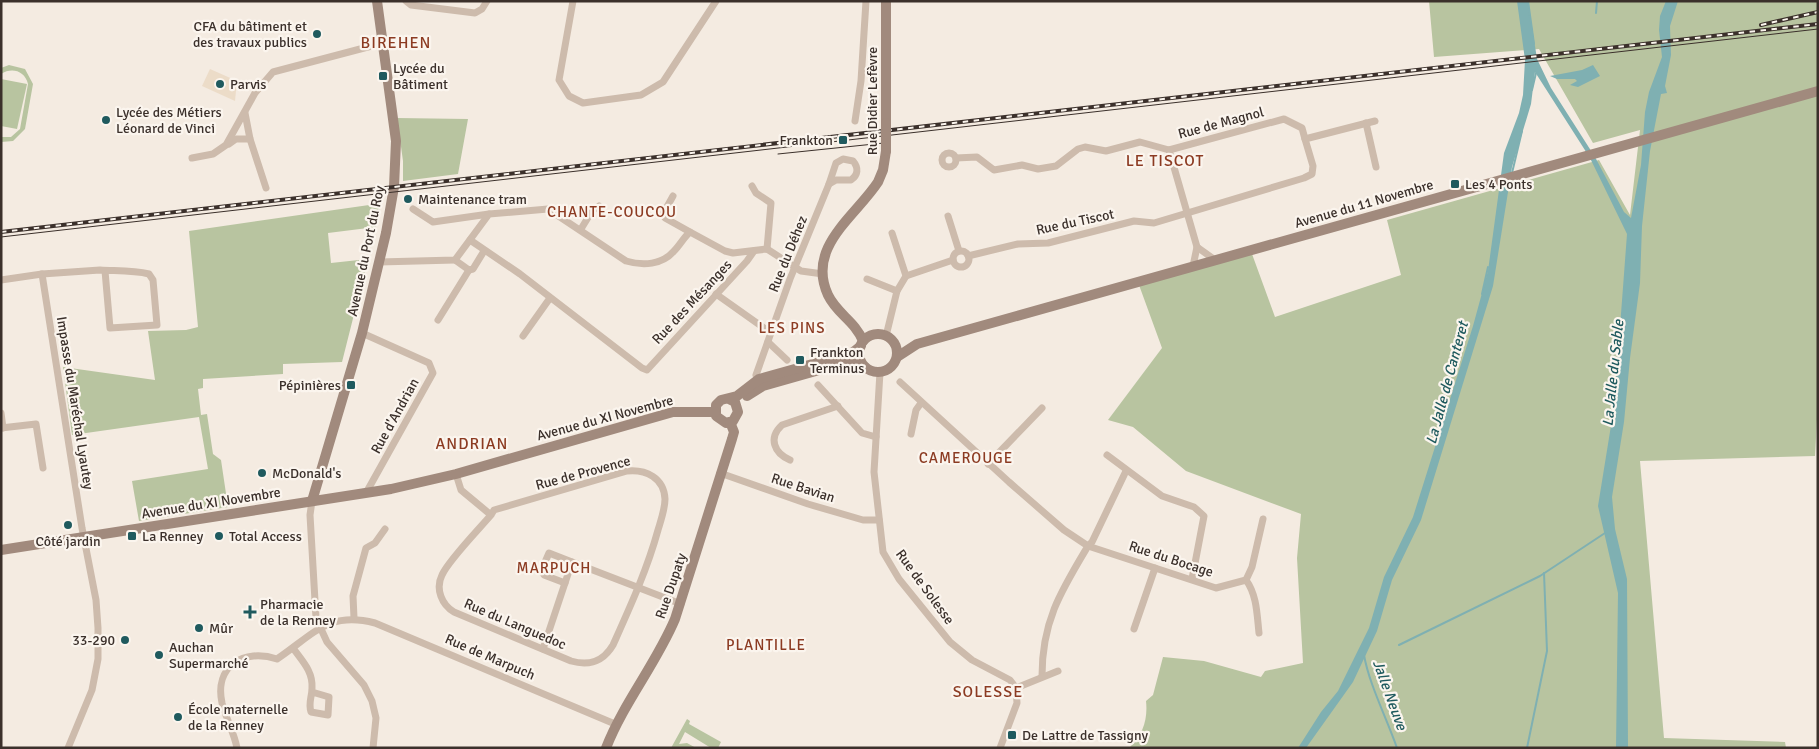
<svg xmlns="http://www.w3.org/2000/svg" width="1819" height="749" viewBox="0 0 1819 749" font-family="Signika,sans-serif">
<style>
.green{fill:#b8c4a0}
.plaza{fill:#ecdcc8}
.water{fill:#7fb0b2}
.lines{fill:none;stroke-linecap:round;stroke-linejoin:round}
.stream{stroke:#7fb0b2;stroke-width:2}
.street{stroke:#cdbbac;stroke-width:7}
.secondary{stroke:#a18a7d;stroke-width:10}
.tram{stroke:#3b302b;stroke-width:1}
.rail-casing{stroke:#3b302b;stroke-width:4}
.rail{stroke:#fbf5ee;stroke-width:2;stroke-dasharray:5.5;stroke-linecap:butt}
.secondary-bridge{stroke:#a18a7d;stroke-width:10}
.poi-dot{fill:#1f5a5e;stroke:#fbf5ee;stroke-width:2}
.labels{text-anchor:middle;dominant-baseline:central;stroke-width:4.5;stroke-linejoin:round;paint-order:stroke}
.poi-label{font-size:14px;fill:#3b302b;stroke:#fbf5ee;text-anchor:start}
.street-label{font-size:14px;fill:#3b302b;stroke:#fbf5ee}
.neighbourhood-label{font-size:15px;letter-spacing:1px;fill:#8c3b22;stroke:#fbf5ee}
.water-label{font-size:15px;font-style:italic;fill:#1f5a5e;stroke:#fbf5ee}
.quarter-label{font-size:16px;letter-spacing:1px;fill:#8c3b22;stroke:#fbf5ee}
</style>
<rect width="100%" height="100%" fill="#f4ebe1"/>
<g class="green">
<path d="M1429 1H1818V401L1815 456 1640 461 1664 738 1785 742 1786 748H1129C1143 735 1148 719 1146 701L1153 695 1163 657 1204 661 1261 677 1265 671 1303 663 1297 558 1301 514 1186 471 1133 427 1108 420 1162 348 1139 285 1252 254 1275 317 1401 275 1387 220 1599 160 1630 215 1640 130 1593 143 1539 49 1434 57Z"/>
<path d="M9 65 25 69 33 84 25 129 13 141 1 142V137H11L20 129 28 84C25 71 12 67 1 74V68Z"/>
<path d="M1 79 27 84 17 129 1 126Z"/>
<path d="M397 118 468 119 458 174 403 181V161Z"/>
<path d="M376 204 380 206 376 227 328 233 331 263 368 259 342 362 283 364V374L203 379V388L198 389 201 415 207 414 213 454 221 460 228 507 139 521 132 481 208 469 199 417 72 435 63 367 155 380 148 331 186 330 198 327 189 231Z"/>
<path d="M687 719 690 721 689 724 721 742 718 748H711L685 732 679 744 687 743 696 748H671Z"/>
</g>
<path class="plaza" d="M210 69 237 81 235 101 202 86Z"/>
<g class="water">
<path d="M1517 1H1528L1537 59 1551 88 1595 157 1624 212 1631 218 1641 165 1645 112 1649 92 1662 57 1659 30 1660 16 1666 1H1678L1670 26 1671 55 1665 86 1667 93 1661 94 1650 151 1642 226 1640 283 1630 358 1624 422 1612 497 1615 529 1627 579 1628 748H1616L1618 593 1598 506 1614 407 1627 234 1590 158 1535 72 1531 104 1512 167 1493 286 1421 520 1392 580 1377 631 1353 682 1306 748H1298L1321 712 1338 691 1369 628 1384 577 1413 517 1473 326 1488 271 1504 153 1519 113 1523 95 1525 60Z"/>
<path d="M1593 65 1600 76 1578 87 1570 85 1577 81 1575 79H1557L1550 76 1582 70Z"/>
</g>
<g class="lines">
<g class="stream">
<path d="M1528 1 1534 44"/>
<path d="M1596 13 1597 1"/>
<path d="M1532 90 1536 73"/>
<path d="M1512 173 1522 131"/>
<path d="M1482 294 1488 267"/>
<path d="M1399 645 1540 576 1605 533"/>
<path d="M1364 655C1369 684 1387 719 1397 748"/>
<path d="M1527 748 1547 651 1544 573"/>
</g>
<g class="street">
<path d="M406 1 411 5 475 13 482 9 487 1"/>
<path d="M573 1 559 80 569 96 583 103 641 95 663 82 716 1"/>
<path d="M245 113 250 139 266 188"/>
<path d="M855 121 861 81 866 1"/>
<path d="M1366 123 1376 167"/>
<path d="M229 144 236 139H250"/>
<circle cx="949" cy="160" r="7"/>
<path d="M192 158 213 154 226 145 255 93 273 72 383 43"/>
<path d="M956 158 977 157 994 170 1022 165 1038 169 1056 166 1078 149 1085 147 1106 151 1140 142 1169 150"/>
<path d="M843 159 853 161C859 168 858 175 851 180H836L829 184 836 163Z"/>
<path d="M752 186 756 193 771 203 767 249"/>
<path d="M673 196 663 214 665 218 690 232"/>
<path d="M413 209 433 222 489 214"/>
<path d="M948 216 959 251"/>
<path d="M581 229 592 211 599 206"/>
<path d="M892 233 906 276"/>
<path d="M470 240 520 274 642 368 647 370 747 261 754 251"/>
<circle cx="961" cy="259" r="8"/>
<path d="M968 256 1018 244 1048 243 1134 221 1154 223 1304 178 1312 174 1313 166 1305 139 1375 121"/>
<path d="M455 260 469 270"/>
<path d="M1215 260 1197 247 1169 150 1284 119 1302 128 1305 139"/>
<path d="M379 262 455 260 489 214 548 209 626 261C643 266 662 265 674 251 680 245 684 237 690 232L725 251 733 253 767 249 801 271 823 274"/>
<path d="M1193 266 1197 247"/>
<path d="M42 274 82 528 96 600 98 628V659L92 690 68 748"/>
<path d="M867 279 897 291"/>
<path d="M1 280 42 274 100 270C116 271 133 270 149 274L153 280 157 325 110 328 105 271"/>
<path d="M716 294 771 333"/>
<path d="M438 320 469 270 473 269 484 251"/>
<path d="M362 333 429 363 433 373 366 493"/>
<path d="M523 336 550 298"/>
<path d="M886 336 897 291 906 276 953 260"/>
<path d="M768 342 787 360"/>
<path d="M880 372 874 472 883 552 899 579 950 642 972 660 1010 680 1016 688 1017 703 1000 748"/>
<path d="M756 375 790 279 829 184"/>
<path d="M900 382 1009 482 1064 530 1088 546C1061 591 1042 621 1042 676"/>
<path d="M818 385 862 433 876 437"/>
<path d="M1 413 3 428"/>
<path d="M1 428 36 424 43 468"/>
<path d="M911 434 916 410 921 403"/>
<path d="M1107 455 1162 496 1194 507 1204 516 1192 579"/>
<path d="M790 460C774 453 768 438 782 425L838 406"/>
<path d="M988 464 1042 408"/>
<path d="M1126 471 1092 542 1088 546 1216 588 1246 580C1257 595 1257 615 1259 633"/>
<path d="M720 473 808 504 863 520H879"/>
<path d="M456 474 461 490 491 515 494 510 627 471C646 469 664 478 665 499 665 509 661 520 658 530 647 570 630 607 613 645 603 662 589 666 571 661L454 612C442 605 435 589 442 575 448 561 479 529 491 515"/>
<path d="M312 501 310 515 316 618 327 642 364 685 372 701 376 718 373 748"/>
<path d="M1246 580 1252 567 1263 519"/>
<path d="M565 583 544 575 542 569 549 553 572 562"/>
<path d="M354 618 353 596 366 548 375 543 385 529"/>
<path d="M1134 629 1155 568"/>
<path d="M293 648C302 661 313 671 312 688 312 697 308 703 311 712L328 715 329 697 312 692"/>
<path d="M543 649 572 562 681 604"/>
<path d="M1016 688 1058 671"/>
<path d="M237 748C234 732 226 719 222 703 214 666 244 648 277 659 314 634 328 611 375 623L615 724"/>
</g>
<g class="secondary">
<path d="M886 123V1"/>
<circle cx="878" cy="353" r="19"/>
<path d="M863 341C855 321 837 314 828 295 806 247 855 217 878 182L883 170 886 151"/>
<path d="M897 357 917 344 1818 91"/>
<path d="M747 396 763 386 844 363H857L865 367"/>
<path d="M729 399 735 402 738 412 733 421 726 423 716 416V405L721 400 737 396 759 379 852 353 861 346"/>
<path d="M312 501 362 333 386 233 394 187 396 141 377 1"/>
<path d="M1 550 391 489 456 474 673 412H715"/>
<path d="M606 748C624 702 656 664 675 619L732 439 734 432 730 422"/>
</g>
<g class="tram">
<path d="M778 154 884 143"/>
<path d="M1 237 1818 29"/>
</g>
<g class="rail-casing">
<g id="rail">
<path d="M1761 25 1818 12"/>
<path d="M1 232 1818 24"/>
</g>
</g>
<use href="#rail" class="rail"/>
<path class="secondary-bridge" d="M886 123V151"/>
</g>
<g class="poi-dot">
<circle cx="317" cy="34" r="5"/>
<rect x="378" y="71" width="10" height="10" rx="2.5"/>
<circle cx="220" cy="84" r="5"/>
<circle cx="106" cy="120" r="5"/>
<rect x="838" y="135" width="10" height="10" rx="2.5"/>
<rect x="1450" y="179" width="10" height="10" rx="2.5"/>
<circle cx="408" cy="199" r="5"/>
<rect x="795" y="355" width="10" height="10" rx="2.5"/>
<rect x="346" y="380" width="10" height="10" rx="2.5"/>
<circle cx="262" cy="473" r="5"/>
<circle cx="68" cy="525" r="5"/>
<rect x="127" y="531" width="10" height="10" rx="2.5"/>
<circle cx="219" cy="536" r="5"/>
<path d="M247.5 604.5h5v5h5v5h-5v5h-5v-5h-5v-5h5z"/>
<circle cx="199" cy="628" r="5"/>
<circle cx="125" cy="640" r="5"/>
<circle cx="159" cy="655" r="5"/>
<circle cx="178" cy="717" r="5"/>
<rect x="1007" y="730" width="10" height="10" rx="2.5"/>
</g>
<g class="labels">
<g class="poi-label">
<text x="307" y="26" text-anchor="end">CFA du bâtiment et<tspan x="307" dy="16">des travaux publics</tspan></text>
<text x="393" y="68">Lycée du<tspan x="393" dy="16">Bâtiment</tspan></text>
<text x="230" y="84">Parvis</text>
<text x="116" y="112">Lycée des Métiers<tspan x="116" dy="16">Léonard de Vinci</tspan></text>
<text x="833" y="140" text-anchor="end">Frankton</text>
<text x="1465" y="184">Les 4 Ponts</text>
<text x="418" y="199">Maintenance tram</text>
<text x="810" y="352">Frankton<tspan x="810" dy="16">Terminus</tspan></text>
<text x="341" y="385" text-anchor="end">Pépinières</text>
<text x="272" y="473">McDonald's</text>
<text x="142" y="536">La Renney</text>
<text x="229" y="536">Total Access</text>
<text x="68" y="541" text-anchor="middle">Côté jardin</text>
<text x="260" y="604">Pharmacie<tspan x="260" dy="16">de la Renney</tspan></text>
<text x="209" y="628">Mûr</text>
<text x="115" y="640" text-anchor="end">33-290</text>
<text x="169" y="647">Auchan<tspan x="169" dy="16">Supermarché</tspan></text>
<text x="188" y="709">École maternelle<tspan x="188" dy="16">de la Renney</tspan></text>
<text x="1022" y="735">De Lattre de Tassigny</text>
</g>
<g class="street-label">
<text transform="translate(872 101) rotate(-90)">Rue Didier Lefèvre</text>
<text transform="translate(1221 123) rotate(-15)">Rue de Magnol</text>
<text transform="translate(1364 204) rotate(-16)">Avenue du 11 Novembre</text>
<text transform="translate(1075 222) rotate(-12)">Rue du Tiscot</text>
<text transform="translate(366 251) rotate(-78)">Avenue du Port du Roy</text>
<text transform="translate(788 254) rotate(-68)">Rue du Déhez</text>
<text transform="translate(692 302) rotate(-47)">Rue des Mésanges</text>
<text transform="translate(75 403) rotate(81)">Impasse du Maréchal Lyautey</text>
<text transform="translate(395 416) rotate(-61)">Rue d'Andrian</text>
<text transform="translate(605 418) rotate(-15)">Avenue du XI Novembre</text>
<text transform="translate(583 473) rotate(-15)">Rue de Provence</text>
<text transform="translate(803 488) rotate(18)">Rue Bavian</text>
<text transform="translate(211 503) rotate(-9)">Avenue du XI Novembre</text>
<text transform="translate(1171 559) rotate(18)">Rue du Bocage</text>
<text transform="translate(671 586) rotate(-71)">Rue Dupaty</text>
<text transform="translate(925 587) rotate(54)">Rue de Solesse</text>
<text transform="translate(515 624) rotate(23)">Rue du Languedoc</text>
<text transform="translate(490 657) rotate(23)">Rue de Marpuch</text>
</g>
<g class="neighbourhood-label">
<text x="612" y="212">CHANTE-COUCOU</text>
<text x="792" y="328">LES PINS</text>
<text x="966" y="458">CAMEROUGE</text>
<text x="554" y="568">MARPUCH</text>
<text x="766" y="645">PLANTILLE</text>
</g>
<g class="water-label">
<text transform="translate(1613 373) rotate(-84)">La Jalle du Sable</text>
<text transform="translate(1447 383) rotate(-75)">La Jalle de Canteret</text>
<text transform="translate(1390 695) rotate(70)">Jalle Neuve</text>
</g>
<g class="quarter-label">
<text x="396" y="43">BIREHEN</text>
<text x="1165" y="161">LE TISCOT</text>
<text x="472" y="444">ANDRIAN</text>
<text x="988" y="692">SOLESSE</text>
</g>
</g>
<rect width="1819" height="749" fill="none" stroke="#3b302b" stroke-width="5"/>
</svg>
